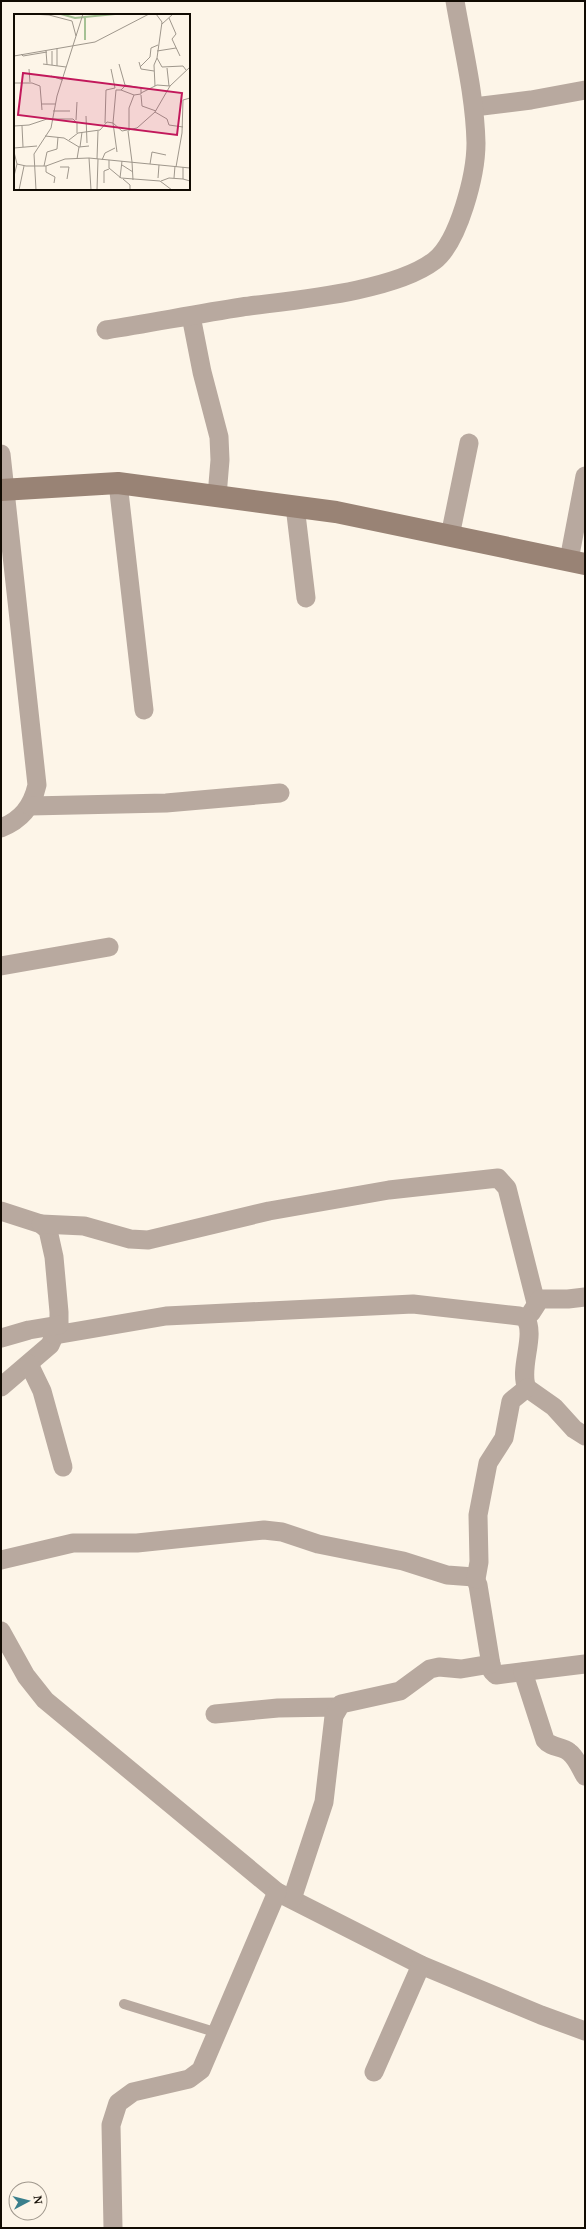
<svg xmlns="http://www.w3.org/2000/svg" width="586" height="2229" viewBox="0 0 586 2229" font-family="'Noto Serif',serif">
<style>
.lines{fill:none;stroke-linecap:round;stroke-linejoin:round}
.lane{stroke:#b8a99f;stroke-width:10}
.street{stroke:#b8a99f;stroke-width:19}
.secondary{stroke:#998375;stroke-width:22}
.inset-river{fill:none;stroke:#a5c194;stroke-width:2}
.inset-road{fill:none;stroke:#9f978c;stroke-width:1}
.view{fill:#c2185b;fill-opacity:0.15;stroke:#c2185b;stroke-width:2}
.inset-edge{fill:none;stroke:#110b02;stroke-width:2}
</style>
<rect width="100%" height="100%" fill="#fdf5e8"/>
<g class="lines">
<path class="lane" d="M124 2004 218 2033"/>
<g class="street">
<path d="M474 107 531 100 585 90"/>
<path d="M191 316 202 372 219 437 220 460 217 496"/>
<path d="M106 330C151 323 196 314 242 307 293 300 393 292 434 261 459 242 476 174 476 143 475 96 463 48 455 1"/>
<path d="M1 454 37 785C32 807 21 820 1 828"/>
<path d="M118 483 144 710"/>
<path d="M295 506 306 598"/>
<path d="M450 536 469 443"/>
<path d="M569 560 585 476"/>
<path d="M30 806 166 803 280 793"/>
<path d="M1 966 109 947"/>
<path d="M1 1211 41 1224 48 1230 54 1257 59 1312V1325L50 1345 1 1387"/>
<path d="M41 1224 84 1226 130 1239 148 1240 269 1211 389 1190 498 1178 507 1188 536 1303"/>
<path d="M531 1313 540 1299H568L585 1297"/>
<path d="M55 1335 166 1316 413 1304 519 1316 525 1318C537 1334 518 1369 527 1388L554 1407 574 1429 585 1436"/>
<path d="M1 1338 29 1330 59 1325"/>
<path d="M29 1364 42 1391 63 1467"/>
<path d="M1 1560 73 1543H137L264 1530 282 1532 318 1544 403 1561 447 1575 474 1577 478 1585 492 1671 496 1675 585 1664"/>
<path d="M476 1579 479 1562 478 1515 488 1463 504 1438 511 1401 527 1388"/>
<path d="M1 1631 26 1676 45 1700 277 1892 421 1965 541 2015 585 2031"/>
<path d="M523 1672 545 1740C551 1748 562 1746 569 1752 576 1757 581 1769 585 1776"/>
<path d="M215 1714 278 1708 338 1707"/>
<path d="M292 1899 324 1802 334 1716 341 1704 400 1691 430 1669 439 1667 461 1669 491 1664"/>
<path d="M374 2072 421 1965"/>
<path d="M113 2228 111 2125 118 2103 133 2092 189 2079 201 2070 277 1892"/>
</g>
<path class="secondary" d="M1 490 118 483 336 512 585 564"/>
</g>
<g transform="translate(14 14)">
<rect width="176" height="176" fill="#fdf5e8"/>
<path class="inset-river" d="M47 0 61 4 101 0M71 26V4"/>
<path class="inset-road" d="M18 0 35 1 58 7 62 22M142 0 148 8 143 44 148 53 169 52 172 56M155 4 162 20 158 25 166 42M148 10 159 0M43 34V52M32 37 33 50M38 37V51M143 37 162 34M7 40 9 42 33 38M0 42 81 28 135 0M125 48 127 55 140 57M29 50 52 53M105 50 111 71 127 74V80L120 81 115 94V117M126 53 136 43 137 34 144 31M153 54 155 72M15 55 16 68M97 55 101 74M37 62 49 66M0 69H18L26 72 28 96M141 72 140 51 143 44M107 76 120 81M127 79 143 71 156 72M127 81 128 92 142 97M28 90H41M39 97H56M141 98 153 105 155 111 169 113M72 102 73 129M62 106 63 88M91 109 92 76 101 74M99 109 102 76H107L112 71M99 109 103 138M0 112 15 111 33 105H59L63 109V119M8 112 9 133M114 117 118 148M31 122 50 124 65 133 75 132M55 126 64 119 86 116 93 108 99 109 108 117 123 114 141 98 156 72 176 53M66 133 68 118M0 134 23 132M0 138 3 150 12 152H32L51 145 75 144 176 154M75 144 77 176M63 145 65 133M83 145 84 117M88 146 91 139 101 134M95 146V154L107 164 146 167 158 176M118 148 119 166M136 150 138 138 152 141M108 151 119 158M30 152 33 138 43 135 44 123M32 152V158L41 163 40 169M46 153H55L53 165M162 153 168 119 169 86 176 84M169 153V165L176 167M0 162 3 150M106 164 108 147M144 164 145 151M160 164 161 152M109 165 116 171V176M147 167 155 164 169 165M90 169V157L95 155M5 176 10 152M22 176 20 140 37 114 43 82 69 0M83 176 84 145"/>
<path class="view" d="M9 59 168 79 163 121 4 101Z"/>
<rect width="176" height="176" class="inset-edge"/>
</g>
<rect width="586" height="2229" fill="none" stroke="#110b02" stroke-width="4"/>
<g transform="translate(28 2201) rotate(83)"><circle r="19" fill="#fdf5e8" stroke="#9f978c"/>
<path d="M0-3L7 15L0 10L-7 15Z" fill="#3a7f8c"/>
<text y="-6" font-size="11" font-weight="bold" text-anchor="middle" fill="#110b02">N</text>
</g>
</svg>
